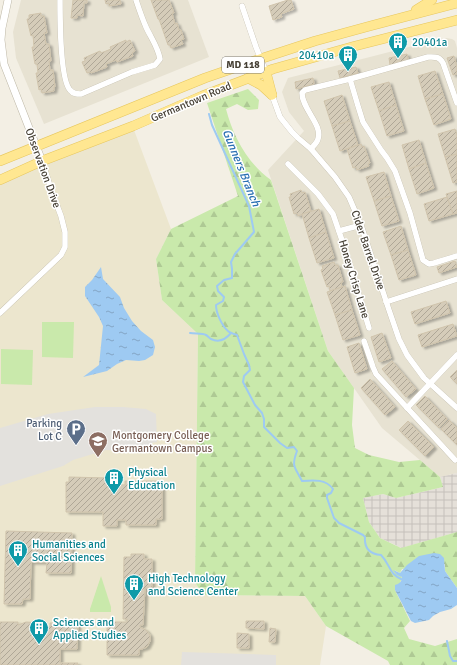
<svg xmlns="http://www.w3.org/2000/svg" width="457" height="665" viewBox="0 0 457 665" font-family="Signika,sans-serif">
<style>
.residential{fill:#e7e2d2}
.industrial{fill:url(#industrial-grid)}
.education{fill:#ece6ce}
.green{fill:#c9e9ab}
.forest{fill:url(#forest-firs)}
.parking{fill:#e3e1dd}
.water{fill:url(#water-ripples)}
.lines{fill:none;stroke-linecap:round;stroke-linejoin:round}
.stream{stroke:#9ecaf2;stroke-width:2}
.building{fill:url(#building-hatch);stroke:#d0c4ac;filter:url(#shadow)}
.minor-casing{stroke:#beb8a7;stroke-width:6}
.tertiary-casing{stroke:#beb8a7;stroke-width:8}
.primary-casing{stroke:#e7c75e;stroke-width:10}
.minor{stroke:#fff;stroke-width:5.5}
.tertiary{stroke:#fff;stroke-width:7}
.primary{stroke:#ffe791;stroke-width:9}
.labels{text-anchor:middle;dominant-baseline:central;stroke-width:3;stroke-linejoin:round;paint-order:stroke}
.shield{fill:#fff;stroke:#7d7971;stroke-width:1}
.shield-label{font-size:10px;font-weight:bold;fill:#453f34}
.culture-label{font-size:11px;fill:#0d838f;stroke:#fff;text-anchor:start}
.street-label{font-size:11px;fill:#453f34;stroke:#fff}
.service-label{font-size:11px;fill:#4e5e75;stroke:#fff;text-anchor:end}
.education-label{font-size:11px;fill:#785e54;stroke:#fff;text-anchor:start}
.water-label{font-size:12px;font-style:italic;fill:#2b71b3;stroke:#fff}
</style>
<defs>
<pattern id="industrial-grid" width="8" height="8" patternUnits="userSpaceOnUse"><rect width="8" height="8" fill="#e5e0d9"/><path d="M0 4h8M4 0v8" fill="none" stroke="#c6c1bb"/></pattern>
<pattern id="forest-firs" width="22" height="20" patternUnits="userSpaceOnUse"><rect width="22" height="20" fill="#c9e9ab"/><path d="M5 1l3.5 6h-7zM16 11l3.5 6h-7z" fill="#aec994"/></pattern>
<pattern id="water-ripples" width="26" height="14" patternUnits="userSpaceOnUse"><rect width="26" height="14" fill="#9ecaf2"/><path d="M2 4q2-2 4 0t4 0M15 11q2-2 4 0t4 0" fill="none" stroke="#83a5c5"/></pattern>
<pattern id="building-hatch" width="6" height="6" patternUnits="userSpaceOnUse"><rect width="6" height="6" fill="#d5ccb9"/><path d="M-1 1l2-2M0 6l6-6M5 7l2-2" fill="none" stroke="#afa797"/></pattern>
<filter id="shadow"><feDropShadow dx="3" dy="2" stdDeviation="1" flood-color="#0004"/></filter>
</defs>
<rect width="100%" height="100%" fill="#f3efe4"/>
<g class="residential">
<path d="M21 0H188L209 57 44 124 16 58 13 32Z"/>
<path d="M446 38 452 39 455 41 457 48V473L440 477 382 428 328 351 268 170 304 131 289 112 282 92 288 78 440 39Z"/>
</g>
<path class="industrial" d="M457 473V532L402 548 380 538 369 522 363 498 383 494 396 498 443 487 440 477Z"/>
<path class="education" d="M134 130 171 229 156 259 162 300 198 334 195 582 203 595 305 596 326 626 320 665H0V180Z"/>
<g class="green">
<path d="M42 322H74L73 358 42 357Z"/>
<path d="M1 349 33 350 32 385 1 384Z"/>
<path d="M101 576 111 607V612H90V609Z"/>
</g>
<path class="forest" d="M248 89 259 100 258 109 248 110 237 104 226 109C233 136 247 163 271 180L328 351 354 388 352 425 355 448 369 455 399 462 420 460 440 477 443 487 396 498 383 494 363 498 369 522 380 538 401 548 457 532V588L445 571V564L402 569 400 573 394 570 402 577 400 583 395 590 410 621 404 628 409 639 435 646 457 639V665H390L388 661 326 626 305 596 203 595 195 582 198 334 162 300 156 259 171 229 238 196 207 103Z"/>
<g class="parking">
<path d="M95 407H123L146 409 156 414 157 442 152 443V451L106 450 73 460 63 466 0 486V428L48 414Z"/>
<path d="M182 652 276 655V665H181Z"/>
</g>
<g class="water">
<path d="M101 267 103 279 120 297 124 308 132 321 141 331 153 340 155 347 153 355 145 360 139 361 126 360 117 364 107 371 83 377 99 365 103 326 99 317 85 296V287L92 280Z"/>
<path d="M434 553 440 554 444 558 445 571 457 588V605L451 609 440 612 433 616 429 620 415 623 411 621 395 590V585C399 584 402 582 402 577L397 575 393 570 400 573 407 565 419 556Z"/>
</g>
<g class="lines">
<g class="stream">
<path d="M209 114 212 125 249 206 254 232 235 254 231 262 232 269V278L224 280 217 286 218 291 224 297 223 301 216 305C216 313 222 326 228 331 230 333 234 334 237 335L244 354 249 365 250 370 244 376 243 382 255 405 262 413 264 419V427L280 443 287 448 294 447 297 451C291 467 295 467 302 481 314 480 326 479 333 489L331 493 327 495V498L334 518 339 523 363 535 365 537C364 549 370 554 381 555 391 565 388 574 403 580"/>
<path d="M190 333C195 334 202 333 206 335 208 336 209 338 211 339 219 343 226 339 231 333"/>
<path d="M447 641 450 656 453 661H457"/>
</g>
</g>
<g class="building">
<path d="M73 0H87V3H84L83 16 77 15V18H71Z"/>
<path d="M105 0H120L121 4 109 6V3L106 4Z"/>
<path d="M151 0H169L174 13H172L175 24 177 23 179 30H181L184 39 181 40 183 44 171 48 170 45H168L159 19H158Z"/>
<path d="M288 0H291L294 9 281 14 282 17 273 20 269 6Z"/>
<path d="M41 13V16H44L47 33H44L46 44H49L51 61H49L50 70H53L55 87H54V91L42 93 41 89 39 90 36 73H38L37 64H35L32 47H34L33 35 31 36 27 19H29V15Z"/>
<path d="M126 40V42L130 40 135 51 132 53 133 56 117 62 116 60 106 64 107 67 91 73V72L87 73 82 62 85 61 84 58 100 51 101 53 111 49 110 47Z"/>
<path d="M407 54 408 60 390 65 389 58Z"/>
<path d="M454 56 457 67V74L453 75 447 58Z"/>
<path d="M356 67 358 73 340 78 338 71Z"/>
<path d="M435 71 443 94 425 99 418 76Z"/>
<path d="M313 78 314 84 296 89 295 82Z"/>
<path d="M389 82 396 105 379 111 371 87Z"/>
<path d="M443 94 451 119 434 125 425 99Z"/>
<path d="M342 95 350 121 332 126 324 101Z"/>
<path d="M396 105 404 131 387 136 379 111Z"/>
<path d="M350 121 358 145 340 151 332 126Z"/>
<path d="M455 129 457 135V154L445 157 438 134Z"/>
<path d="M419 140 426 163 409 169 402 145Z"/>
<path d="M361 144 362 147 364 146 370 163 368 164 369 166 357 170 356 167 353 168 347 149Z"/>
<path d="M457 154V182L453 183 445 157Z"/>
<path d="M426 163 434 188 417 194 409 169Z"/>
<path d="M384 172 391 196 374 201 366 177Z"/>
<path d="M301 190 302 193 305 192 311 211 298 216 297 213 294 214 289 197H291L290 194Z"/>
<path d="M457 191V213L453 214 446 194Z"/>
<path d="M391 196 399 221 382 226 374 201Z"/>
<path d="M447 197 453 214 429 221 424 204Z"/>
<path d="M319 209 326 232 309 238 302 214Z"/>
<path d="M401 226 408 250 391 255 383 232Z"/>
<path d="M326 232 334 258 317 263 309 238Z"/>
<path d="M408 250 416 275 399 280 391 255Z"/>
<path d="M455 261 457 267 439 273 437 267Z"/>
<path d="M334 262 335 265H338L343 282H341L342 287 330 291 329 286 327 287 321 270 323 269 322 266Z"/>
<path d="M345 286 352 310 335 315 327 292Z"/>
<path d="M446 301 450 313 415 324 411 312Z"/>
<path d="M352 310 360 335 343 340 335 315Z"/>
<path d="M453 324 457 336 422 347 418 335Z"/>
<path d="M382 333 391 358 379 362 371 337Z"/>
<path d="M359 343 367 369 355 373 347 347Z"/>
<path d="M392 361 416 389 406 397 382 369Z"/>
<path d="M457 370V384L450 377Z"/>
<path d="M370 379 395 407 385 415 361 388Z"/>
<path d="M425 396 447 419 439 428 416 405Z"/>
<path d="M449 420 457 428V445L441 429Z"/>
<path d="M408 421 434 447 425 456 399 430Z"/>
<path d="M69 477 108 478V484L125 485V481H157L156 486H162V519H156V525H126V520H117V526H103V512H66V482H69Z"/>
<path d="M6 531 72 533 71 573H46L47 562H31L30 599H23L22 604H4Z"/>
<path d="M131 554H144V559H152V588H145L143 625H140V627L146 630 150 635V641L147 647 139 650V655H107V622H127V619H123L124 557H131Z"/>
<path d="M246 621H264V629L246 628Z"/>
<path d="M0 622H18V625L26 622 42 623V627H50V623H78L77 649H60V663H78L77 665H0Z"/>
<path d="M270 628 276 629 275 642H269Z"/>
<path d="M237 633 249 634V648H237Z"/>
</g>
<g class="lines">
<g class="minor-casing">
<g id="minor">
<path d="M60 0C60 17 60 79 70 90 73 94 77 94 81 94L132 72 155 65 160 59C158 47 151 38 146 27 142 18 139 9 136 0"/>
<path d="M242 6 256 47 266 72"/>
<path d="M350 79 358 106 363 122 381 150 387 158 395 171 410 213 423 260 429 264 434 263 457 256"/>
<path d="M272 95 280 117 292 132 298 138 311 149 335 177 349 197 361 225 389 310 399 339 407 355 424 378 457 408"/>
<path d="M311 149C313 146 317 143 318 139 323 125 302 109 302 93L305 90 350 79 428 57C435 57 439 56 443 63L457 103"/>
<path d="M288 164 318 194 333 214 346 252 369 328"/>
<path d="M339 231 361 225"/>
<path d="M386 302 457 279"/>
<path d="M0 313 61 255 65 247V232L61 216 52 192 42 161"/>
<path d="M364 341 373 367 376 374 455 460"/>
<path d="M407 408 457 355"/>
</g>
</g>
<g class="tertiary-casing">
<path id="tertiary" d="M8 0 2 28 1 40 4 64 42 161"/>
</g>
<g class="primary-casing">
<g id="primary">
<path d="M416 10 432 0"/>
<path d="M266 72 272 95"/>
<path d="M248 78 261 85 272 95"/>
<path d="M0 161 205 78 260 59 315 41 370 26 457 3"/>
<path d="M0 180 42 161 133 126 202 96 273 69 355 46 457 20"/>
</g>
</g>
<use href="#minor" class="minor"/>
<use href="#tertiary" class="tertiary"/>
<use href="#primary" class="primary"/>
</g>
<defs>
<g id="building-pin" transform="scale(1)"><path d="M0 17L-7.5 6A9.5 9.5 0 1 1 7.5 6Z" fill="#0f9aa8" stroke="#fff"/><path d="M-4-6H4V6H1V3H-1V6H-4ZM-2.5-4.3h1.7v1.8h-1.7ZM.8-4.3h1.7v1.8H.8ZM-2.5-1h1.7V.8h-1.7ZM.8-1h1.7V.8H.8Z" fill="#fff"/></g>
<g id="parking-pin" transform="scale(1)"><path d="M0 17L-7.5 6A9.5 9.5 0 1 1 7.5 6Z" fill="#5c6f8a" stroke="#fff"/><path d="M-3.5-5.5H1a3.5 3.5 0 0 1 0 7H-1V5.5H-3.5ZM-1-3.4V-.6H.8a1.4 1.4 0 0 0 0-2.8Z" fill="#fff"/></g>
<g id="university-pin" transform="scale(1)"><path d="M0 17L-7.5 6A9.5 9.5 0 1 1 7.5 6Z" fill="#8d6e63" stroke="#fff"/><path d="M0-5L7-2L0 1L-7-2ZM-4 1L0 2.5L4 1V4Q0 6-4 4Z" fill="#fff"/></g>
</defs>
<g fill-rule="evenodd">
<use href="#building-pin" x="398" y="42"/>
<use href="#building-pin" x="348" y="55"/>
<use href="#parking-pin" x="76" y="429"/>
<use href="#university-pin" x="98" y="441"/>
<use href="#building-pin" x="114" y="478"/>
<use href="#building-pin" x="18" y="550"/>
<use href="#building-pin" x="134" y="584"/>
<use href="#building-pin" x="39" y="628"/>
</g>
<g class="labels">
<rect class="shield" x="222" y="57" width="42" height="16" rx="3"/>
<g class="shield-label">
<text x="243" y="65">MD 118</text>
</g>
<g class="culture-label">
<text x="412" y="42">20401a</text>
<text x="334" y="55" text-anchor="end">20410a</text>
<text x="128" y="472">Physical<tspan x="128" dy="13">Education</tspan></text>
<text x="32" y="544">Humanities and<tspan x="32" dy="13">Social Sciences</tspan></text>
<text x="148" y="578">High Technology<tspan x="148" dy="13">and Science Center</tspan></text>
<text x="53" y="622">Sciences and<tspan x="53" dy="13">Applied Studies</tspan></text>
</g>
<g class="street-label">
<text transform="translate(191 102) rotate(-23)">Germantown Road</text>
<text transform="translate(43 168) rotate(70)">Observation Drive</text>
<text transform="translate(368 250) rotate(71)">Cider Barrel Drive</text>
<text transform="translate(354 279) rotate(73)">Honey Crisp Lane</text>
</g>
<g class="service-label">
<text x="62" y="423">Parking<tspan x="62" dy="13">Lot C</tspan></text>
</g>
<g class="education-label">
<text x="112" y="435">Montgomery College<tspan x="112" dy="13">Germantown Campus</tspan></text>
</g>
<g class="water-label">
<text transform="translate(241 168) rotate(68)">Gunners Branch</text>
</g>
</g>
</svg>
